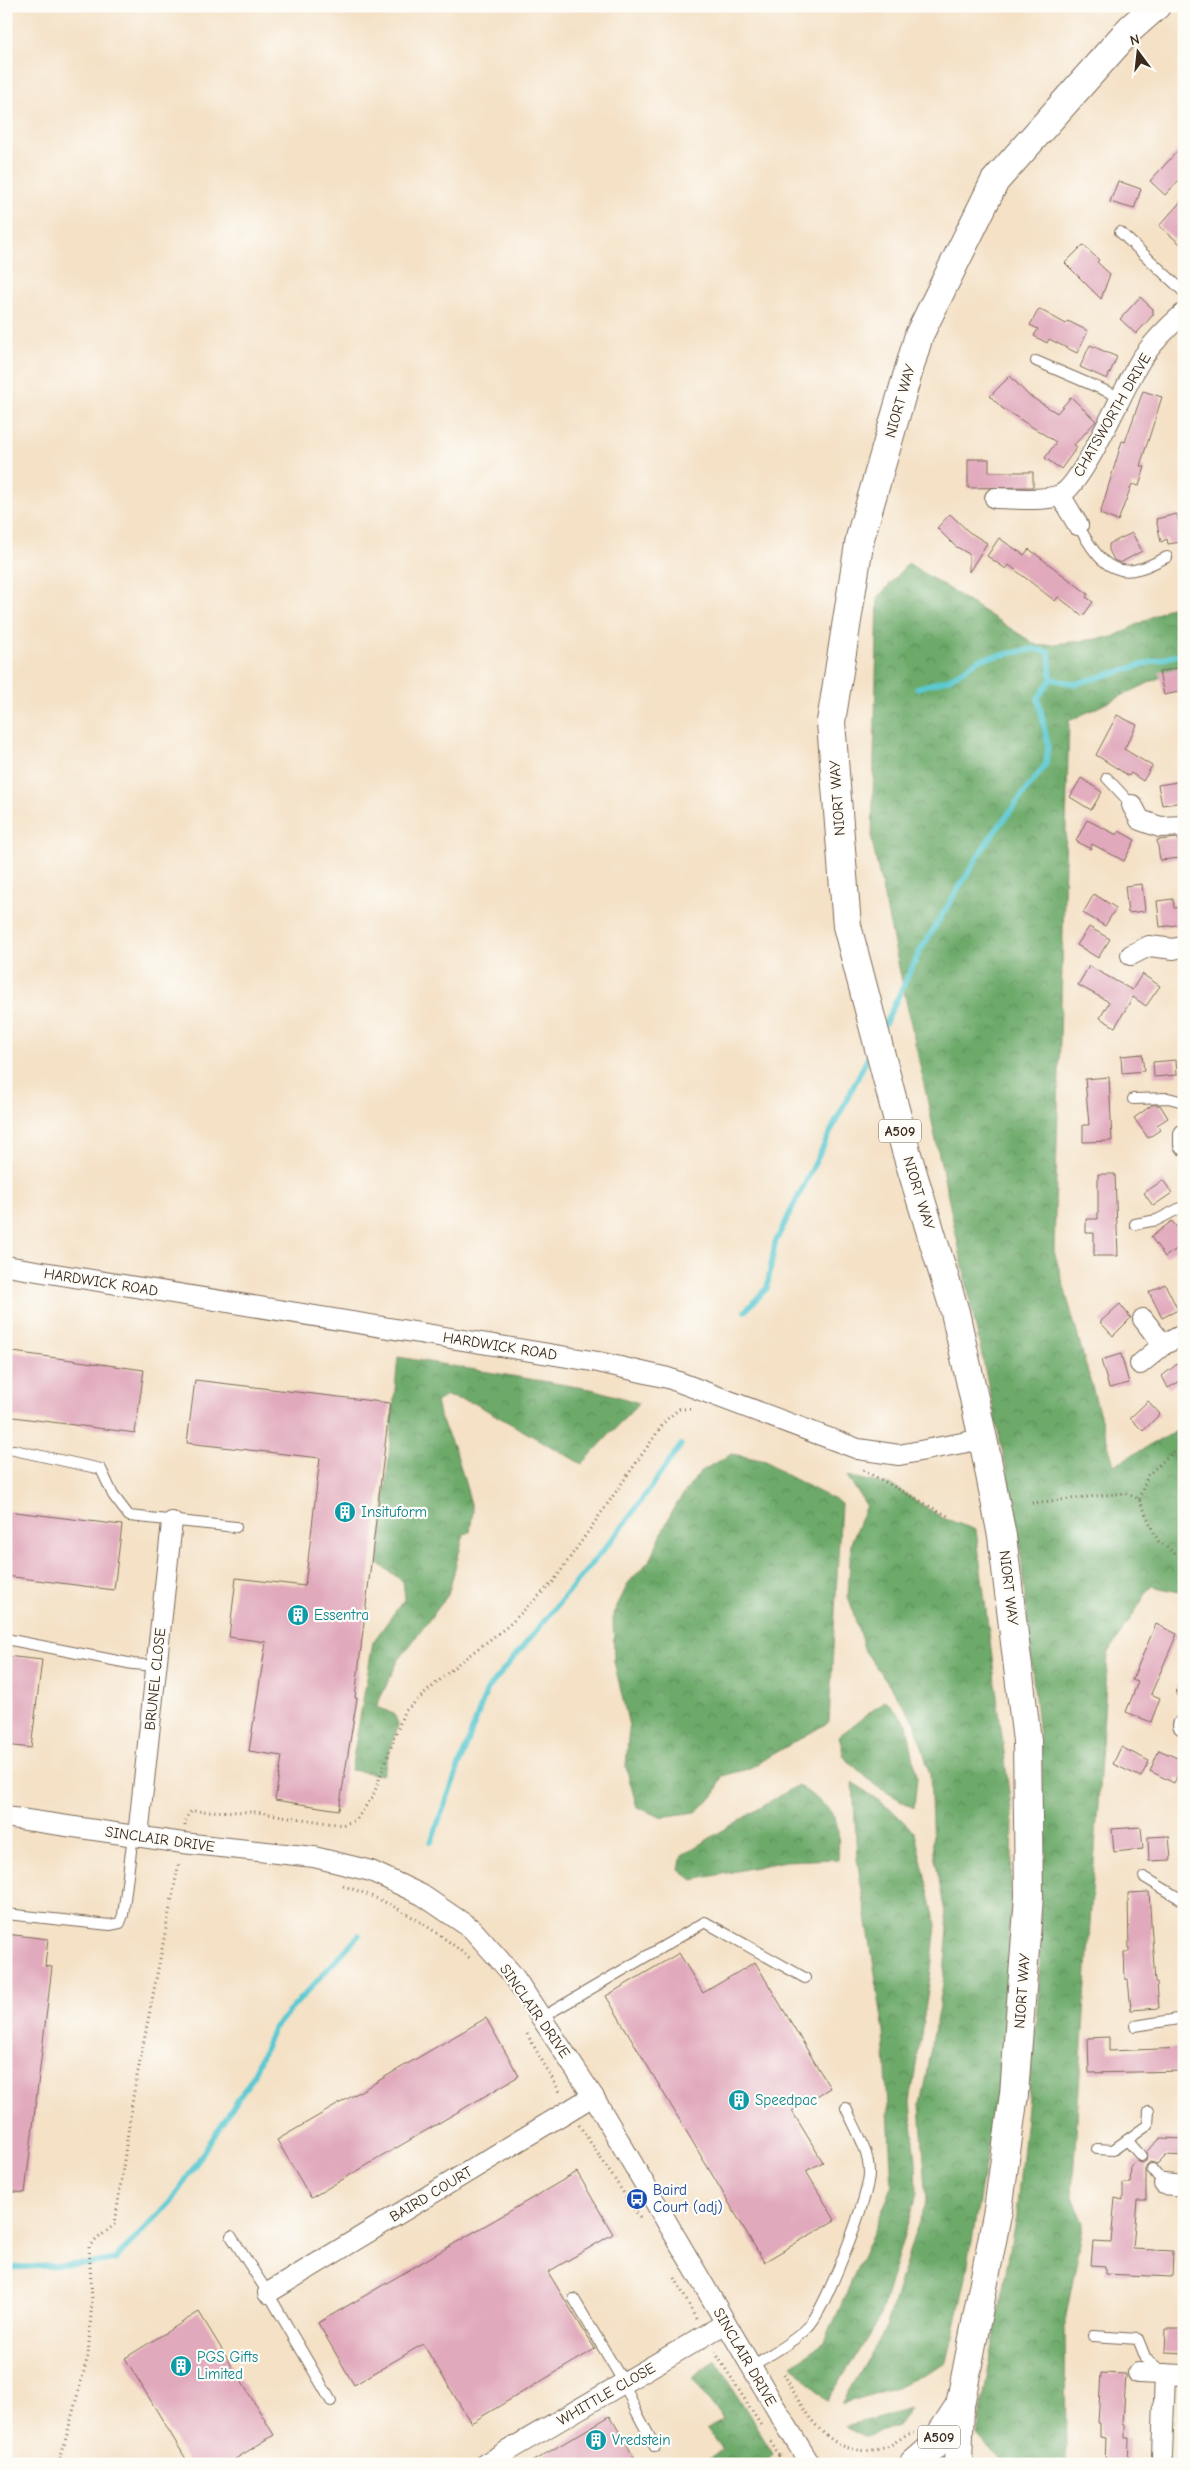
<svg xmlns="http://www.w3.org/2000/svg" width="1190" height="2470" viewBox="0 0 1190 2470" font-family="'Comic Neue',sans-serif">
<style>
.forest{fill:url(#forest-crowns);stroke:#546a44}
.lines{fill:none;stroke-linecap:round;stroke-linejoin:round}
.stream{stroke:#5cc9d1;stroke-width:5.5}
.building{fill:#e1a9bc}
.service-casing{stroke:#7c6a59;stroke-width:12}
.minor-casing{stroke:#7c6a59;stroke-width:22}
.trunk-casing{stroke:#7c6a59;stroke-width:30}
.path{stroke:#7c6a59;stroke-width:3;stroke-dasharray:1 4;stroke-linecap:butt}
.service{stroke:#fff;stroke-width:10}
.minor{stroke:#fff;stroke-width:20}
.trunk{stroke:#fff;stroke-width:28}
.labels{text-anchor:middle;dominant-baseline:central;stroke-width:4.5;stroke-linejoin:round;paint-order:stroke}
.shield{fill:#fdfcf7;stroke:#75695f;stroke-width:1}
.shield-label{font-size:14px;font-weight:bold;fill:#3b2a1e}
.street-label{font-size:15px;fill:#3b2a1e;stroke:#fdfcf7}
.culture-label{font-size:15px;fill:#0d838f;stroke:#fdfcf7;text-anchor:start}
.transit-label{font-size:15px;fill:#164399;stroke:#fdfcf7;text-anchor:start}
</style>
<defs>
<pattern id="forest-crowns" width="20" height="18" patternUnits="userSpaceOnUse" patternTransform="scale(1.25)"><rect width="20" height="18" fill="#6daa6a"/><path d="M2 6a3 3 0 1 1 6 0M12 15a3 3 0 1 1 6 0" fill="none" stroke="#5b8b57"/></pattern>
</defs>
<rect width="100%" height="100%" fill="#fdfcf7"/>
<filter id="ink" filterUnits="userSpaceOnUse"><feTurbulence type="fractalNoise" baseFrequency=".02" numOctaves="2"/><feDisplacementMap in="SourceGraphic" scale="10" xChannelSelector="R" yChannelSelector="G"/><feConvolveMatrix kernelMatrix="1 2 1 2 8 2 1 2 1" color-interpolation-filters="sRGB"/></filter>
<filter id="wash" filterUnits="userSpaceOnUse"><feTurbulence type="fractalNoise" baseFrequency=".0096" numOctaves="4" result="noise"/><feDisplacementMap in="SourceGraphic" scale="20" xChannelSelector="R" yChannelSelector="G"/><feGaussianBlur stdDeviation="1.12" result="paint"/><feColorMatrix in="noise" values="0 0 0 0 0 0 0 0 0 0 0 0 0 0 0 0 0 1.4 0 .05"/><feComposite in="paint" operator="in"/></filter>
<g filter="url(#wash)">
<rect width="100%" height="100%" fill="#f4e1c6"/>
<g class="forest">
<path d="M908 563 1038 646 1113 637 1184 600V666L1069 721 1054 1251 1114 1465 1184 1427V1593L1151 1586 1108 1654 1072 2194 1084 2223 1065 2321 1066 2464H1004L977 2435 1016 2215 1039 1989 1042 1768 1020 1547 1007 1473 872 841 878 598Z"/>
<path d="M398 1357 596 1390 639 1403 582 1464 474 1403 446 1396 436 1402 439 1415 457 1455 473 1511 470 1532 464 1534 448 1595 398 1661 376 1707 394 1713 398 1725 382 1775 351 1770 373 1642 405 1598 403 1581 379 1564Z"/>
<path d="M732 1454 766 1461 788 1476 841 1503 829 1722 748 1769 722 1776 714 1796 696 1812 660 1817 637 1807 626 1767 629 1726 614 1661 613 1614 629 1582 649 1561 673 1509 700 1472Z"/>
<path d="M847 1476 893 1486 943 1518 976 1530 1013 1824 1006 2042 965 2282 947 2362 899 2386 842 2404 886 2328 915 2232 927 2201 920 2105 943 1985 948 1929 933 1847 930 1775 915 1722 865 1651 848 1596 851 1543 866 1505Z"/>
<path d="M886 1700 907 1724 917 1777 914 1808 876 1786 844 1757 839 1736Z"/>
<path d="M853 1782 894 1812 915 1833 936 1925 930 1978 910 2103 916 2161 917 2192 878 2322 827 2401 792 2365 825 2342 892 2188 884 2031 857 1858Z"/>
<path d="M798 1785C833 1811 841 1812 838 1859L785 1861 693 1880 679 1869 682 1855Z"/>
<path d="M716 2360 773 2454 765 2464H702L723 2450 706 2429 723 2419 692 2378Z"/>
<path d="M910 2409 897 2426 866 2437 845 2426Z"/>
</g>
<g class="lines">
<g class="stream">
<path d="M917 688 949 679 980 659 1034 649 1049 652 1051 679"/>
<path d="M885 1024 920 951 987 842 1046 764 1048 744 1038 698 1051 679 1075 684 1184 653"/>
<path d="M745 1311 767 1288 775 1243 868 1057"/>
<path d="M431 1842 487 1690 623 1526 681 1445"/>
<path d="M6 2268 87 2264 115 2259 171 2202 252 2078 273 2029 359 1935"/>
</g>
</g>
<g id="blocks">
<g class="building">
<path d="M1184 144V175L1165 195 1150 181Z"/>
<path d="M1118 181 1141 189 1134 209 1110 202Z"/>
<path d="M1184 198V247L1159 226Z"/>
<path d="M1083 245 1099 260 1097 262 1110 274 1101 299 1065 263Z"/>
<path d="M1140 297 1153 309V315L1136 334 1120 319Z"/>
<path d="M1039 309 1066 324 1068 321 1088 331 1077 353 1049 339 1047 343 1034 336 1038 329 1030 325Z"/>
<path d="M1090 345 1117 357 1107 379 1080 367Z"/>
<path d="M1010 376 1028 395 1057 413 1071 397 1096 421 1074 445 1077 447 1061 469 1045 458 1056 442 1002 408 990 396Z"/>
<path d="M1143 391 1162 397 1140 466 1145 467 1139 486 1132 484 1118 521 1100 514 1122 441 1125 442Z"/>
<path d="M968 459H989V472H1033V487L968 488Z"/>
<path d="M950 514 969 532 987 543 969 572V554L955 546 937 528Z"/>
<path d="M1177 514 1182 542 1168 544 1167 539 1161 542 1156 519Z"/>
<path d="M1132 533 1142 551 1120 563 1114 560 1109 550V544Z"/>
<path d="M999 538 1024 555 1029 549 1088 594 1086 597 1093 602 1083 616 1058 597 1055 601 1009 565 1006 569 987 556Z"/>
<path d="M1181 667 1184 691 1164 695 1159 672Z"/>
<path d="M1117 715 1137 725 1124 749 1152 766 1143 781 1131 773 1129 776 1096 755Z"/>
<path d="M1081 778 1102 792 1091 810 1070 797Z"/>
<path d="M1184 781V802L1162 805 1158 785Z"/>
<path d="M1087 820 1117 835 1119 831 1135 840 1124 861 1092 844 1090 849 1076 841Z"/>
<path d="M1178 838 1181 858 1160 860 1157 840Z"/>
<path d="M1142 884 1145 911 1128 913 1125 886Z"/>
<path d="M1094 894 1116 908 1105 926 1083 913Z"/>
<path d="M1173 899 1174 908 1184 907V924L1160 927 1157 901Z"/>
<path d="M1089 927 1110 939 1098 958 1077 945Z"/>
<path d="M1089 966 1132 990 1142 974 1160 986 1146 1006 1133 997 1115 1027 1100 1018 1109 1002 1078 985Z"/>
<path d="M1142 1054 1144 1071 1122 1073 1121 1056Z"/>
<path d="M1176 1060 1177 1075 1154 1077 1153 1062Z"/>
<path d="M1109 1077 1112 1141 1083 1142V1125H1089L1085 1079Z"/>
<path d="M1152 1105H1160L1168 1118 1157 1125 1160 1130 1148 1138 1134 1118Z"/>
<path d="M1098 1174H1115L1118 1256H1094V1233H1086V1219H1098Z"/>
<path d="M1163 1180 1172 1193 1153 1206 1144 1193Z"/>
<path d="M1172 1221 1184 1237V1244L1165 1257 1151 1237Z"/>
<path d="M1165 1284 1178 1310 1162 1318 1149 1292Z"/>
<path d="M1120 1304 1131 1318 1113 1336 1100 1322Z"/>
<path d="M6 1351 144 1370 135 1433 6 1416Z"/>
<path d="M1121 1354 1129 1383 1109 1388 1101 1360Z"/>
<path d="M1177 1364 1184 1371V1379L1168 1388 1162 1376Z"/>
<path d="M195 1380 390 1403 355 1698H357L339 1810 275 1800 282 1756 249 1751 266 1642 229 1637 236 1578 305 1586 320 1458 187 1443Z"/>
<path d="M1148 1401 1160 1414 1143 1431 1130 1418Z"/>
<path d="M7 1511 122 1525 114 1590 6 1576Z"/>
<path d="M1156 1624 1177 1634 1151 1694 1160 1698 1151 1722 1126 1712 1138 1682 1132 1680Z"/>
<path d="M6 1656 42 1660 31 1748 6 1745Z"/>
<path d="M1121 1747 1149 1761 1141 1777 1113 1764Z"/>
<path d="M1159 1750 1184 1761V1780L1177 1777 1174 1783 1150 1771Z"/>
<path d="M1141 1827 1143 1849 1114 1852 1112 1829Z"/>
<path d="M1169 1836 1171 1860 1149 1861 1148 1837Z"/>
<path d="M1149 1892 1155 1982H1157L1159 2008 1131 2010 1128 1979H1125L1124 1952H1129L1128 1893Z"/>
<path d="M6 1934 48 1939 45 1966 52 1967 25 2193 6 2191Z"/>
<path d="M679 1953 703 1993 755 1962 830 2088 792 2111 823 2162 806 2171 835 2220 764 2262 606 1996Z"/>
<path d="M486 2018 519 2076 311 2198 277 2140Z"/>
<path d="M1109 2037V2051L1184 2048V2071L1089 2073 1088 2038Z"/>
<path d="M1161 2138 1184 2139V2156L1166 2155 1157 2164 1150 2162 1146 2166V2200H1137L1133 2249 1173 2251 1172 2277 1105 2274V2266L1091 2265 1093 2241 1111 2242 1115 2198 1123 2200V2183H1130L1131 2165 1136 2161 1142 2163 1146 2161V2152Z"/>
<path d="M577 2172 613 2234 548 2272 595 2349 471 2423 423 2344 354 2385 318 2323Z"/>
<path d="M199 2312 274 2435 227 2464H189L125 2358Z"/>
<path d="M1166 2329H1184V2353L1165 2352Z"/>
<path d="M1101 2373 1126 2374 1123 2424 1125 2425V2438H1129L1128 2464 1105 2463 1106 2438 1100 2437V2423H1098Z"/>
<path d="M610 2416 638 2464H528Z"/>
</g>
</g>
</g>
<g filter="url(#ink)">
<use href="#blocks" fill-opacity="0" stroke="#7c6a59" stroke-width="1"/>
<g class="lines">
<g class="service-casing">
<g id="service">
<path d="M1120 232 1184 292"/>
<path d="M1036 361 1120 397"/>
<path d="M1078 525C1091 548 1107 578 1138 569 1148 567 1158 561 1167 557"/>
<path d="M1107 778 1132 805"/>
<path d="M1133 1099 1168 1098 1184 1102"/>
<path d="M1135 1224 1157 1220 1184 1206"/>
<path d="M14 1450 101 1469 113 1495 129 1516 236 1527"/>
<path d="M6 1639 133 1664 157 1666"/>
<path d="M1184 1683 1182 1692 1184 1695"/>
<path d="M1144 1877 1184 1901"/>
<path d="M6 1914 110 1925 120 1923 123 1915 133 1835"/>
<path d="M541 2018 705 1922 805 1978"/>
<path d="M1135 2026 1184 2018"/>
<path d="M1127 2140 1141 2156"/>
<path d="M1097 2149 1113 2150 1148 2125 1149 2111"/>
<path d="M1152 2169 1164 2184"/>
<path d="M231 2236 268 2293 331 2401"/>
<path d="M574 2299 624 2383 636 2411 655 2447"/>
<path d="M1093 2336 1138 2339 1146 2359 1162 2371"/>
<path d="M752 2366C770 2354 793 2343 808 2327 825 2310 869 2197 869 2173 869 2150 855 2128 846 2108"/>
</g>
</g>
<g class="minor-casing">
<g id="minor">
<path d="M1060 495 1078 525"/>
<path d="M995 498C1012 498 1044 502 1060 495 1084 484 1124 385 1142 358 1154 341 1169 326 1184 313"/>
<path d="M1132 805 1140 820 1160 827 1184 826"/>
<path d="M1131 955 1149 946 1174 949 1184 946"/>
<path d="M1184 1134V1145"/>
<path d="M6 1266 598 1362 668 1378 858 1449 899 1455 983 1439"/>
<path d="M1143 1319 1163 1345"/>
<path d="M1140 1364 1163 1345 1184 1334"/>
<path d="M1183 1725H1184"/>
<path d="M6 1817 183 1843 314 1857 371 1871 422 1895 472 1929 513 1975 593 2096 778 2412 810 2464"/>
<path d="M138 1836 172 1522"/>
<path d="M1164 2184 1184 2186"/>
<path d="M268 2293 593 2096"/>
<path d="M1138 2373 1184 2375"/>
<path d="M1162 2456 1165 2374"/>
<path d="M485 2464 726 2323"/>
</g>
</g>
<g class="trunk-casing">
<g id="trunk">
<path d="M914 2464 931 2449 960 2405"/>
<path d="M958 2464 960 2405 998 2210 1014 2094 1029 1896 1027 1741 1002 1536 983 1439 955 1312 906 1151 847 926 831 722 860 538 919 335 995 181 1131 28 1156 6"/>
</g>
</g>
<g class="path">
<path d="M863 1470 948 1516"/>
<path d="M1139 1499 1148 1475 1184 1442"/>
<path d="M1032 1503 1125 1493 1139 1499 1158 1541 1184 1560"/>
<path d="M185 1826 186 1818 191 1811 256 1812 342 1825 356 1820 373 1796 404 1712 459 1663 508 1626 553 1582 666 1420 679 1409H694"/>
<path d="M343 1886C391 1900 433 1928 471 1959"/>
<path d="M527 2034 561 2094"/>
<path d="M579 2125 640 2218"/>
<path d="M675 2278 696 2319"/>
<path d="M715 2352 762 2427"/>
<path d="M784 2374C805 2414 830 2462 884 2448 894 2445 905 2433 914 2433"/>
<path d="M771 2441 779 2456 782 2455"/>
<path d="M779 2456 781 2464"/>
<path d="M59 2464 88 2356 92 2300 89 2246 115 2224 133 2097 179 1862"/>
</g>
<use href="#service" class="service"/>
<use href="#minor" class="minor"/>
<use href="#trunk" class="trunk"/>
</g>
</g>
<defs>
<g id="building-disc" transform="scale(1.125)"><circle r="9.5" fill="#0f9aa8" stroke="#fdfcf7"/><path d="M-4-6H4V6H1V3H-1V6H-4ZM-2.5-4.3h1.7v1.8h-1.7ZM.8-4.3h1.7v1.8H.8ZM-2.5-1h1.7V.8h-1.7ZM.8-1h1.7V.8H.8Z" fill="#fff"/></g>
<g id="bus-disc" transform="scale(1.125)"><circle r="9.5" fill="#1a4fb4" stroke="#fdfcf7"/><path d="M-5-6H5V4H4V6H2V4H-2V6H-4V4H-5ZM-3.5-4V0h7V-4ZM-3.5 1.2v1.5H-2V1.2ZM2 1.2v1.5H3.5V1.2Z" fill="#fff"/></g>
</defs>
<g fill-rule="evenodd">
<use href="#building-disc" x="345" y="1512"/>
<use href="#building-disc" x="298" y="1615"/>
<use href="#building-disc" x="739" y="2100"/>
<use href="#bus-disc" x="637" y="2199"/>
<use href="#building-disc" x="181" y="2366"/>
<use href="#building-disc" x="596" y="2440"/>
</g>
<g class="labels">
<g class="shield">
<rect x="879" y="1119.5" width="42" height="23" rx="4"/>
<rect x="918" y="2425.5" width="42" height="23" rx="4"/>
</g>
<g class="shield-label">
<text x="900" y="1131">A509</text>
<text x="939" y="2437">A509</text>
</g>
<g class="street-label">
<text transform="translate(900 401) rotate(-74)">NIORT WAY</text>
<text transform="translate(1112 415) rotate(-60)">CHATSWORTH DRIVE</text>
<text transform="translate(837 798) rotate(-94)">NIORT WAY</text>
<text transform="translate(919 1193) rotate(73)">NIORT WAY</text>
<text transform="translate(101 1282) rotate(9)">HARDWICK ROAD</text>
<text transform="translate(500 1346) rotate(9)">HARDWICK ROAD</text>
<text transform="translate(1009 1588) rotate(83)">NIORT WAY</text>
<text transform="translate(155 1679) rotate(-84)">BRUNEL CLOSE</text>
<text transform="translate(160 1839) rotate(8)">SINCLAIR DRIVE</text>
<text transform="translate(1022 1991) rotate(-86)">NIORT WAY</text>
<text transform="translate(535 2011) rotate(55)">SINCLAIR DRIVE</text>
<text transform="translate(431 2194) rotate(-31)">BAIRD COURT</text>
<text transform="translate(745 2357) rotate(60)">SINCLAIR DRIVE</text>
<text transform="translate(606 2394) rotate(-30)">WHITTLE CLOSE</text>
</g>
<g class="culture-label">
<text x="361" y="1512">Insituform</text>
<text x="314" y="1615">Essentra</text>
<text x="755" y="2100">Speedpac</text>
<text x="197" y="2357">PGS Gifts<tspan x="197" dy="17">Limited</tspan></text>
<text x="612" y="2440">Vredstein</text>
</g>
<g class="transit-label">
<text x="653" y="2190">Baird<tspan x="653" dy="17">Court (adj)</tspan></text>
</g>
</g>
<rect width="1190" height="2470" fill="none" stroke="#fdfcf7" stroke-width="25"/>
<g transform="translate(1138 52) rotate(345)" stroke="#fdfcf7" stroke-width="4" paint-order="stroke">
<path d="M0-4L9 19L0 12L-9 19Z" fill="#3b2a1e"/>
<text y="-8" font-size="14" font-weight="bold" text-anchor="middle" fill="#3b2a1e">N</text>
</g>
</svg>
